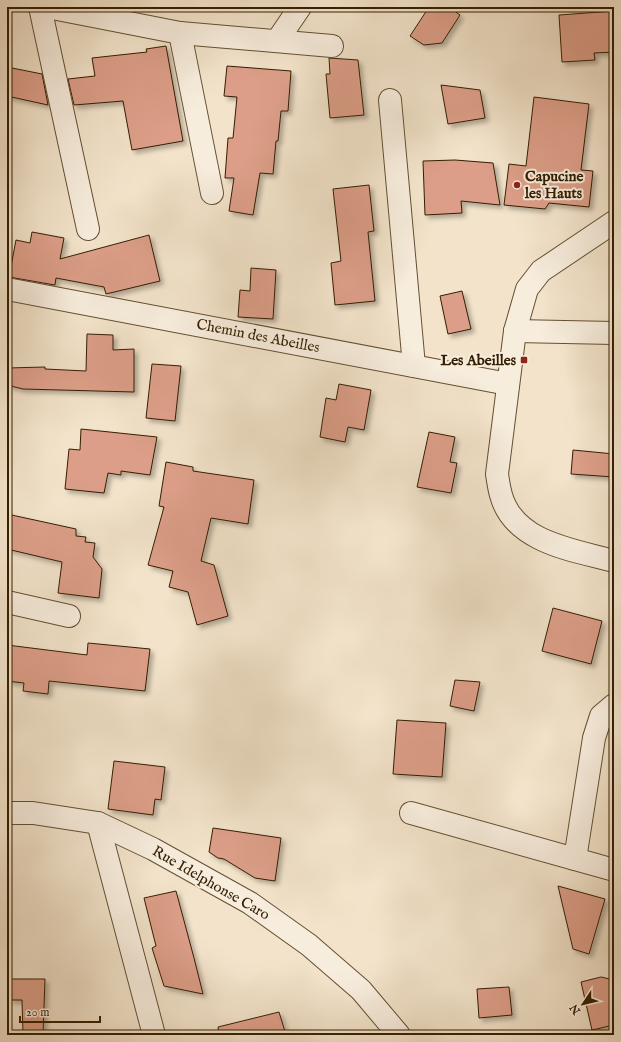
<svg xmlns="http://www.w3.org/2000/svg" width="621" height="1042" viewBox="0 0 621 1042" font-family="'IM FELL English',serif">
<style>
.building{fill:#dc9e88;stroke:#351e00;filter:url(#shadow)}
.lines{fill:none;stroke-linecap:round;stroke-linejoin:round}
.street-casing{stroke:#644f32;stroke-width:24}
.street{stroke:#f7eddd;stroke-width:22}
.poi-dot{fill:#8f2418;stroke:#f7eddd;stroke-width:1.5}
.labels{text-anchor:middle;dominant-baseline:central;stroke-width:4;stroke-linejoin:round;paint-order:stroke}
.poi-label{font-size:15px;font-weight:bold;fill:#351e00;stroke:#f7eddd;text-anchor:start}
.street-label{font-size:15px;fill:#351e00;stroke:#f7eddd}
</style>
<defs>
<filter id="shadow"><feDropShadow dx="3.5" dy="3.5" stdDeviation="2" flood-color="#0004"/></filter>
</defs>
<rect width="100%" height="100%" fill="#f2e3ca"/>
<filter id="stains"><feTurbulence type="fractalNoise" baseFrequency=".005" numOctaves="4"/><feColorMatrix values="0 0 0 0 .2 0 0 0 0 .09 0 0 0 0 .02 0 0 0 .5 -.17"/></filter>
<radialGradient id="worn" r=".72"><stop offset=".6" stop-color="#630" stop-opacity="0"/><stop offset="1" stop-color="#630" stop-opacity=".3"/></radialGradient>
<g class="building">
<path d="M429 7H449L460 15 442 43 424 45 410 36Z"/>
<path d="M614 11V52L594 53 595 60 562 62 559 15Z"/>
<path d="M166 46 183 141 132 150 123 101 74 105 68 79 95 76 92 58 147 52 146 49Z"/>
<path d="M329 58 358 60 364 115 330 118 326 74H330Z"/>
<path d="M227 66 291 71 288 111H281L278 141H276L273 174 260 173 253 215 229 211 234 178H225L228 138H233L237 97 224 96Z"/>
<path d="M7 67 42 74 48 105 7 96Z"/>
<path d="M441 85 480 90 485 118 448 124Z"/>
<path d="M534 97 589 104 581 170 593 171 589 207 549 203 545 209 504 205 509 164 526 166Z"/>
<path d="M455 160 493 163 500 205 461 201 462 213 425 215 423 161Z"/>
<path d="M369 185 374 231 368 232 375 301 335 305 331 263 341 261 333 189Z"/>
<path d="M32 232 64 238 60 259 149 235 160 281 106 294 104 287 56 278 55 285 9 277 16 240 30 243Z"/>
<path d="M251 268 276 270 273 319 238 317 240 290 250 291Z"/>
<path d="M462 291 471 329 448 334 440 296Z"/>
<path d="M87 334 113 335V350L134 349V392L23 389 7 385V368L45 367V369L86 371Z"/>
<path d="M152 364 181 366 175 421 146 418Z"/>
<path d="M339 384 371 390 364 430 348 427 345 442 320 437 326 398 336 400Z"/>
<path d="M81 429 157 437 150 475 121 471V475L108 473 104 493 65 489 69 449 80 450Z"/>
<path d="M429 432 455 437 450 462 457 463 451 493 417 487Z"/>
<path d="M573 450 614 454V477L571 474Z"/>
<path d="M166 462 193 467V471L254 480 248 524 211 518 201 561 214 565 228 616 197 625 188 592 169 587 173 571 148 565 164 507 159 506Z"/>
<path d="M7 514 76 529V536L86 537 85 542 95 543 93 557 102 569 99 598 58 593 62 562 7 549Z"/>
<path d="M553 608 602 621 591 664 542 651Z"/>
<path d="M88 643 150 649 145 691 49 681 48 694 23 691 24 683 7 681V645L87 655Z"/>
<path d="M455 680 480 682 474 711 450 706Z"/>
<path d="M397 720 446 723 442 777 393 774Z"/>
<path d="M114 761 165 767 161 800 155 799 153 815 108 809Z"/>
<path d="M213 828 281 838 275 881 255 878 224 859 218 858 209 852Z"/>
<path d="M558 886 605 899 589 954 573 949Z"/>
<path d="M176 891 194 958 203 994 164 986 152 948 156 946 144 898Z"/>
<path d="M601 977 614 980V1025L592 1030 581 982Z"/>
<path d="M10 979H45L43 1035H23L22 1000H10Z"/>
<path d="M509 987 512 1015 479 1018 477 989Z"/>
<path d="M279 1012 286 1035H219L218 1027Z"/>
</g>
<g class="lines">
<g class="street-casing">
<g id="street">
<path d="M40 7 88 229"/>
<path d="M47 7 180 33 332 46"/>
<path d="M180 33 212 193"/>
<path d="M277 41 300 7"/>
<path d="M390 100 414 366"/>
<path d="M614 222 541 271 527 289 515 331 497 474C498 481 499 488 501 495 514 543 574 550 614 561"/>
<path d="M7 289 508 384"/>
<path d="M515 331 614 333"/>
<path d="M7 602 69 616"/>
<path d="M7 813H33L98 823 153 849 250 903 309 945 361 990 399 1035"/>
<path d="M411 813 614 870"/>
<path d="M98 823 154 1035"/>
<path d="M575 859 594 738 601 716 614 705"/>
</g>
</g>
<use href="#street" class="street"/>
</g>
<g class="poi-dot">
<circle cx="517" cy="185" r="4"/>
<rect x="520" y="356" width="8" height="8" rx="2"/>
</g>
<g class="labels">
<g class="poi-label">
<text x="525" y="176">Capucine<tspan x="525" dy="17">les Hauts</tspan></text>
<text x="516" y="360" text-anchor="end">Les Abeilles</text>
</g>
<g class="street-label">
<text transform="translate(258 336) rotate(11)">Chemin des Abeilles</text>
<text transform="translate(211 883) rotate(30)">Rue Idelphonse Caro</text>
</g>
</g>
<rect width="621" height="1042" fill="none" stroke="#f2e3ca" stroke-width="24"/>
<rect x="8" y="8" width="605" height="1026" fill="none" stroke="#351e00" stroke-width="2"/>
<rect x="12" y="12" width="597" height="1018" fill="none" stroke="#351e00"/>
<g transform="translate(583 1004) rotate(235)" stroke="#f7eddd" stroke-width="3" paint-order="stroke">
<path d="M0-3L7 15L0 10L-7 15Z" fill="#351e00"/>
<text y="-6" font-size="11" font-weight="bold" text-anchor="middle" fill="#351e00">N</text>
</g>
<path d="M20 1016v6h80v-6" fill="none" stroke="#351e00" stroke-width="2"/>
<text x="26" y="1016" font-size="12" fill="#351e00" stroke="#f7eddd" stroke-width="3" paint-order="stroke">20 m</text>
<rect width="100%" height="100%" filter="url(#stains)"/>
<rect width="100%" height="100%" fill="url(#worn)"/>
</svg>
